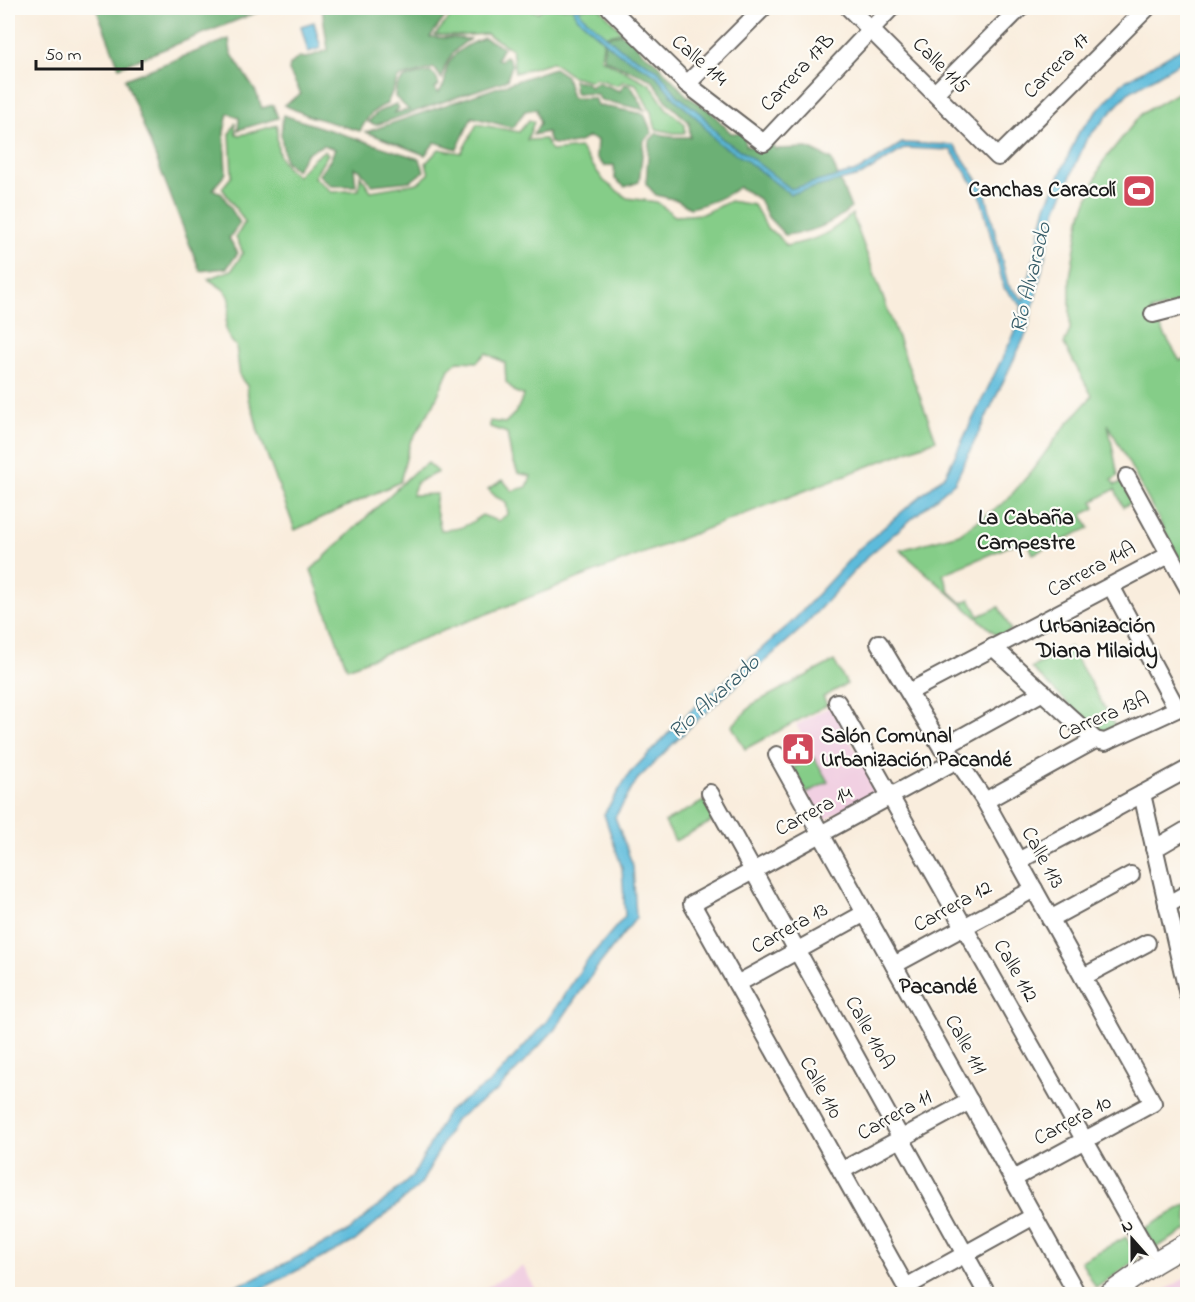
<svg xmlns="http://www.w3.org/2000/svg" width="1195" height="1302" viewBox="0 0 1195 1302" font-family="'Indie Flower',sans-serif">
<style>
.built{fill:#f1d0e2}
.green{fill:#85cd88;stroke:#507452;stroke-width:1.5}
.forest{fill:#6cb074;stroke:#446648;stroke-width:1.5}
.water{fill:#5dbbdb;stroke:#3c6c7c;stroke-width:1.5}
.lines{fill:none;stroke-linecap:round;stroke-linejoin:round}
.minor-casing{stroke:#696560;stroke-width:20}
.major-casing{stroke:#696560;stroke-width:24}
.minor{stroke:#fff;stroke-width:16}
.major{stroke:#fff;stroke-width:21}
.labels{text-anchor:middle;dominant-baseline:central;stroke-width:4.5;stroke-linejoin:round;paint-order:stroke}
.street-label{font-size:21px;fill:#1c1c1c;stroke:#fdfcf7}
.poi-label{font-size:21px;font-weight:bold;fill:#1c1c1c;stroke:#fdfcf7;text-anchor:end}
.water-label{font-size:22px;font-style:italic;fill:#365c68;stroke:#fdfcf7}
.neighbourhood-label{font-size:22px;font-weight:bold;fill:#1c1c1c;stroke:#fdfcf7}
</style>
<rect width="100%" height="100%" fill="#fdfcf7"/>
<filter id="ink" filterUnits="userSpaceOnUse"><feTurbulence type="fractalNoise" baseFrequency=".0167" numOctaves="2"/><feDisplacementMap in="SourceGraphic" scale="12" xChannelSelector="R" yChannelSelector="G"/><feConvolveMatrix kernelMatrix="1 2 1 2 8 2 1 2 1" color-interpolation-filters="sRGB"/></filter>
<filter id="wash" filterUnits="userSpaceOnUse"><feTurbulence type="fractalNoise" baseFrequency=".008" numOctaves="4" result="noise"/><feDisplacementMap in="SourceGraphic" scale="24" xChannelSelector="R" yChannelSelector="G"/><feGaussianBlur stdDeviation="1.35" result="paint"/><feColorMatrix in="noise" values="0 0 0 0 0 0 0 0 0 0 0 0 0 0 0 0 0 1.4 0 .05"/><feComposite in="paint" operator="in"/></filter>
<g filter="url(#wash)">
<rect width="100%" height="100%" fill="#f9eddd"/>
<g class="built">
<path d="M831 706 878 791 822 821 793 768 814 756 796 725Z"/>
<path d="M523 1266 538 1294H475Z"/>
<path d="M1187 1277V1294H1158L1160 1293Z"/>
</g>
<g class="green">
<path d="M458 8H529L530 10 538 12 544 8H600L622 32 604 36 601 59 650 84 666 108 685 124V133H674L656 129 651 112 636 84 623 81 618 86 595 78 591 81 572 76 552 62 515 73 512 49 487 34 455 36 435 35Z"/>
<path d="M1187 87V301L1151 311 1180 361 1187 357V573L1108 424 1118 476 1112 480 1115 485 1122 482 1132 502 1123 507 1115 489 1093 501 1095 508 1083 514 1089 528 1033 554 1026 539 943 574 950 592 962 603 970 599 979 616 999 607 1011 630 999 637 900 550 959 534 1006 501 1031 472 1062 430 1092 396 1064 344 1070 330V277L1080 219 1102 163 1141 114Z"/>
<path d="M529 120 534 122 527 140 545 139 551 151 580 148 604 181 627 198 657 202 675 216 702 214 730 201 754 205 769 231 778 235 786 246C816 240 829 235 852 214L936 440 347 668 311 570 415 471 428 463 438 472 417 482 412 495 437 494 435 507 441 530C459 530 468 526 482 515L498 521 508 514 506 502 496 497 488 489 503 480 512 491 527 487 531 476 518 473 511 455 507 433 490 427V421L505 423 516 412 524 395 515 392 506 382 505 363 486 353 477 362 458 361 449 369 434 404 410 443 400 482 295 530 258 431 253 410 248 399 247 386 240 377 236 346C211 323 241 309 224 290 219 286 213 282 208 279L232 270 243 253 236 237 245 222 222 188 232 176 230 133 235 124 236 134 241 135 277 125C277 149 276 162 297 176L313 159 324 151 328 154 314 177 332 192 359 190 360 175 371 191 418 183 429 174 426 163 439 149 461 153 477 124 519 132Z"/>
<path d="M1070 647 1115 726 1100 734 1031 668Z"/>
<path d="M834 661 847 684 823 697 827 705 745 749 732 726 753 704Z"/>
<path d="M814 757 828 782 807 793 793 768Z"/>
<path d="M704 801 715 820 675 841 665 822Z"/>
<path d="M1187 1204V1230L1155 1248 1144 1229Z"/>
<path d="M1126 1237 1138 1259 1096 1288 1081 1261Z"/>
</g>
<g class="forest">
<path d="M96 8H268L119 67Z"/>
<path d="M322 8H452L430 37 470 39C455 48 444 62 442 79L434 68 398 78 387 104C373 109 367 118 360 131L309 116 284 105 301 94 289 71 290 65 299 57 306 58 328 50Z"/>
<path d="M621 34 631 38 642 52 655 61 687 96 709 110 731 133H744L746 146 759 148 770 142 775 149 808 148 831 159 851 208C829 226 813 232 785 235L768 217 759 199 739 187C724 198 708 204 690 208L677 200 656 195 646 184 649 141 657 133 671 137H690L689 122 669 104 652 80 604 59V43L606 36Z"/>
<path d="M484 38 503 47 497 59 501 60 505 56 508 57 512 65 507 80 376 125 368 122 378 112 396 104 399 108 394 113 409 110 395 97C394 76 414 75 431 72L436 77 439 85 435 89 438 93C449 80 443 80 447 67 453 51 469 44 484 38Z"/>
<path d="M229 39 231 53 256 92 262 108 273 105 278 118 238 130 239 118 228 113 224 132 226 173 213 189 222 194 240 223 229 238 238 253 227 268 200 271 125 79Z"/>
<path d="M554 68 566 76 572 98H594L597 105 644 114 652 133 644 140 639 182 625 187 615 179 614 165 604 166 596 157 597 140 588 137C578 145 563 146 550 143L547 132 533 135 540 123 536 109 525 111 513 128 472 117 457 149 435 142 425 155 366 132Z"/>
<path d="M573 80 585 82 590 87 597 82 620 91 624 84 631 86 645 110 601 100 596 94 575 93Z"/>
<path d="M283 115 420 159 424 171 411 181 372 185 361 171 354 167 356 186H331L319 175 330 160 335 149 323 145 307 153 296 170 285 161 281 135Z"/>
</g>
<g class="water">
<path d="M573 8H579L581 14 621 49 658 70 678 96 701 114 722 139 746 154 791 189 860 170 902 143 954 145 985 191 1008 285 1024 300 1046 206 1079 132 1122 83 1181 48 1187 46V58L1128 93 1086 140 1056 211 1027 332 955 482 868 556 800 630 694 723 637 780 615 817 633 866 636 918 595 970 555 1029 498 1090 455 1120 421 1184 355 1241 261 1289 245 1294H214L254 1279 349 1231 413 1176 448 1111 491 1082 547 1021 586 962 625 916 622 868 604 814 629 774 687 714 792 622 860 548 946 474 1017 328 1022 306 1004 288 980 194 951 150 905 148 862 175 790 194 743 158 718 143 697 118 675 99 655 74 618 53 577 17Z"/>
<path d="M314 22 321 48 308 52 301 26Z"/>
</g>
</g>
<g filter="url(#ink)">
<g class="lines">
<g class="minor-casing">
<g id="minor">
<path d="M610 8 687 84 764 143 891 8"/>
<path d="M849 8 998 157 1147 8"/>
<path d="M687 84 763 8"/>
<path d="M935 93 1020 8"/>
<path d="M1153 314 1188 305"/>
<path d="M1127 477 1188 588"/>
<path d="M879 643 942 748 957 760 985 801 1153 1103 1013 1179"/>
<path d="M993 647 1095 740"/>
<path d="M909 692 1169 555"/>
<path d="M837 702 1154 1263"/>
<path d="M942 748 1043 692"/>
<path d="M777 755 1077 1294"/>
<path d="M710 793 987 1294"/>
<path d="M1142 794 1188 995"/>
<path d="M985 801 1095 740 1105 742 1177 709 1111 586"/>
<path d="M1118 807 1188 769"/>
<path d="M1154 849 1188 829"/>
<path d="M1018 861 1114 810"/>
<path d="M1167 905 1188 893"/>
<path d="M1050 919 1131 875"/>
<path d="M894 965 1034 889"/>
<path d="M1083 977 1147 943"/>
<path d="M737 984 865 913"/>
<path d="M841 1171 970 1101"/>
<path d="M906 1287 1034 1216"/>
<path d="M910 1294 692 904 957 760"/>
</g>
</g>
<g class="major-casing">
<path id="major" d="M1110 1294 1154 1263 1188 1243"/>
</g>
<use href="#minor" class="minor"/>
<use href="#major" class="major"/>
</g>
</g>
<defs>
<g id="stadium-square" transform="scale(1.725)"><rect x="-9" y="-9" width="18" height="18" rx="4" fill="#d1495b" stroke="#fdfcf7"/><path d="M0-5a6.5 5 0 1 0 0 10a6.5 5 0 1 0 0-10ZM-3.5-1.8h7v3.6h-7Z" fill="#fff"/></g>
<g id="civic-square" transform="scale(1.725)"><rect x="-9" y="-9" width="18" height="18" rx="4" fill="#d1495b" stroke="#fdfcf7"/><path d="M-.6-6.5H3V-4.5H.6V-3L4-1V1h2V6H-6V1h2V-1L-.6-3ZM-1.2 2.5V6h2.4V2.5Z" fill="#fff"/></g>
</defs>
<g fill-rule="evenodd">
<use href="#stadium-square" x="1139" y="191"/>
<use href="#civic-square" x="798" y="749"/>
</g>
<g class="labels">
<g class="street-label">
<text transform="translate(699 61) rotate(41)">Calle 114</text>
<text transform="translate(940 66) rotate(45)">Calle 115</text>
<text transform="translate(1057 66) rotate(-45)">Carrera 17</text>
<text transform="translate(798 73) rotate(-47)">Carrera 17B</text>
<text transform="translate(1092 570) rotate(-28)">Carrera 14A</text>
<text transform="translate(1104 717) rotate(-23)">Carrera 13A</text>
<text transform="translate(814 812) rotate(-28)">Carrera 14</text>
<text transform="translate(1042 858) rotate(61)">Calle 113</text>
<text transform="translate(953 907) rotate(-29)">Carrera 12</text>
<text transform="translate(790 929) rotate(-29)">Carrera 13</text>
<text transform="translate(1015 971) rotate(60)">Calle 112</text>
<text transform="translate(869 1033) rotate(61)">Calle 110A</text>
<text transform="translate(965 1045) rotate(61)">Calle 111</text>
<text transform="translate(820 1088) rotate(61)">Calle 110</text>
<text transform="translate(895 1116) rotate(-29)">Carrera 11</text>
<text transform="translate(1073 1121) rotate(-28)">Carrera 10</text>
</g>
<g class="poi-label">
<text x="1116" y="191">Canchas Caracolí</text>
<text x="821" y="737" text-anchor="start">Salón Comunal<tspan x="821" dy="24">Urbanización Pacandé</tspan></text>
</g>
<g class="water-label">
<text transform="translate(1032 278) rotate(-76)">Río Alvarado</text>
<text transform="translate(715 698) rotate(-42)">Río Alvarado</text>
</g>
<g class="neighbourhood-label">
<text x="1026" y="519">La Cabaña<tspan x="1026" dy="25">Campestre</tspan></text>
<text x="1097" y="627">Urbanización<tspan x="1097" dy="25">Diana Milaidy</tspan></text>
<text x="938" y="988">Pacandé</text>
</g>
</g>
<rect width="1195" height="1302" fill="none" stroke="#fdfcf7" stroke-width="30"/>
<g transform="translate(1132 1239) rotate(339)" stroke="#fdfcf7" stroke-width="4.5" paint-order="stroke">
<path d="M0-4.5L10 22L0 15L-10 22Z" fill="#1c1c1c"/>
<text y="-9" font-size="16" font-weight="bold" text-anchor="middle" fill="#1c1c1c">N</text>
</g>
<path d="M36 60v9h106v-9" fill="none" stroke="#1c1c1c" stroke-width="3"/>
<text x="45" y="60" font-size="18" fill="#1c1c1c" stroke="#fdfcf7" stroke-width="4.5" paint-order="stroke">50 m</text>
</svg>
